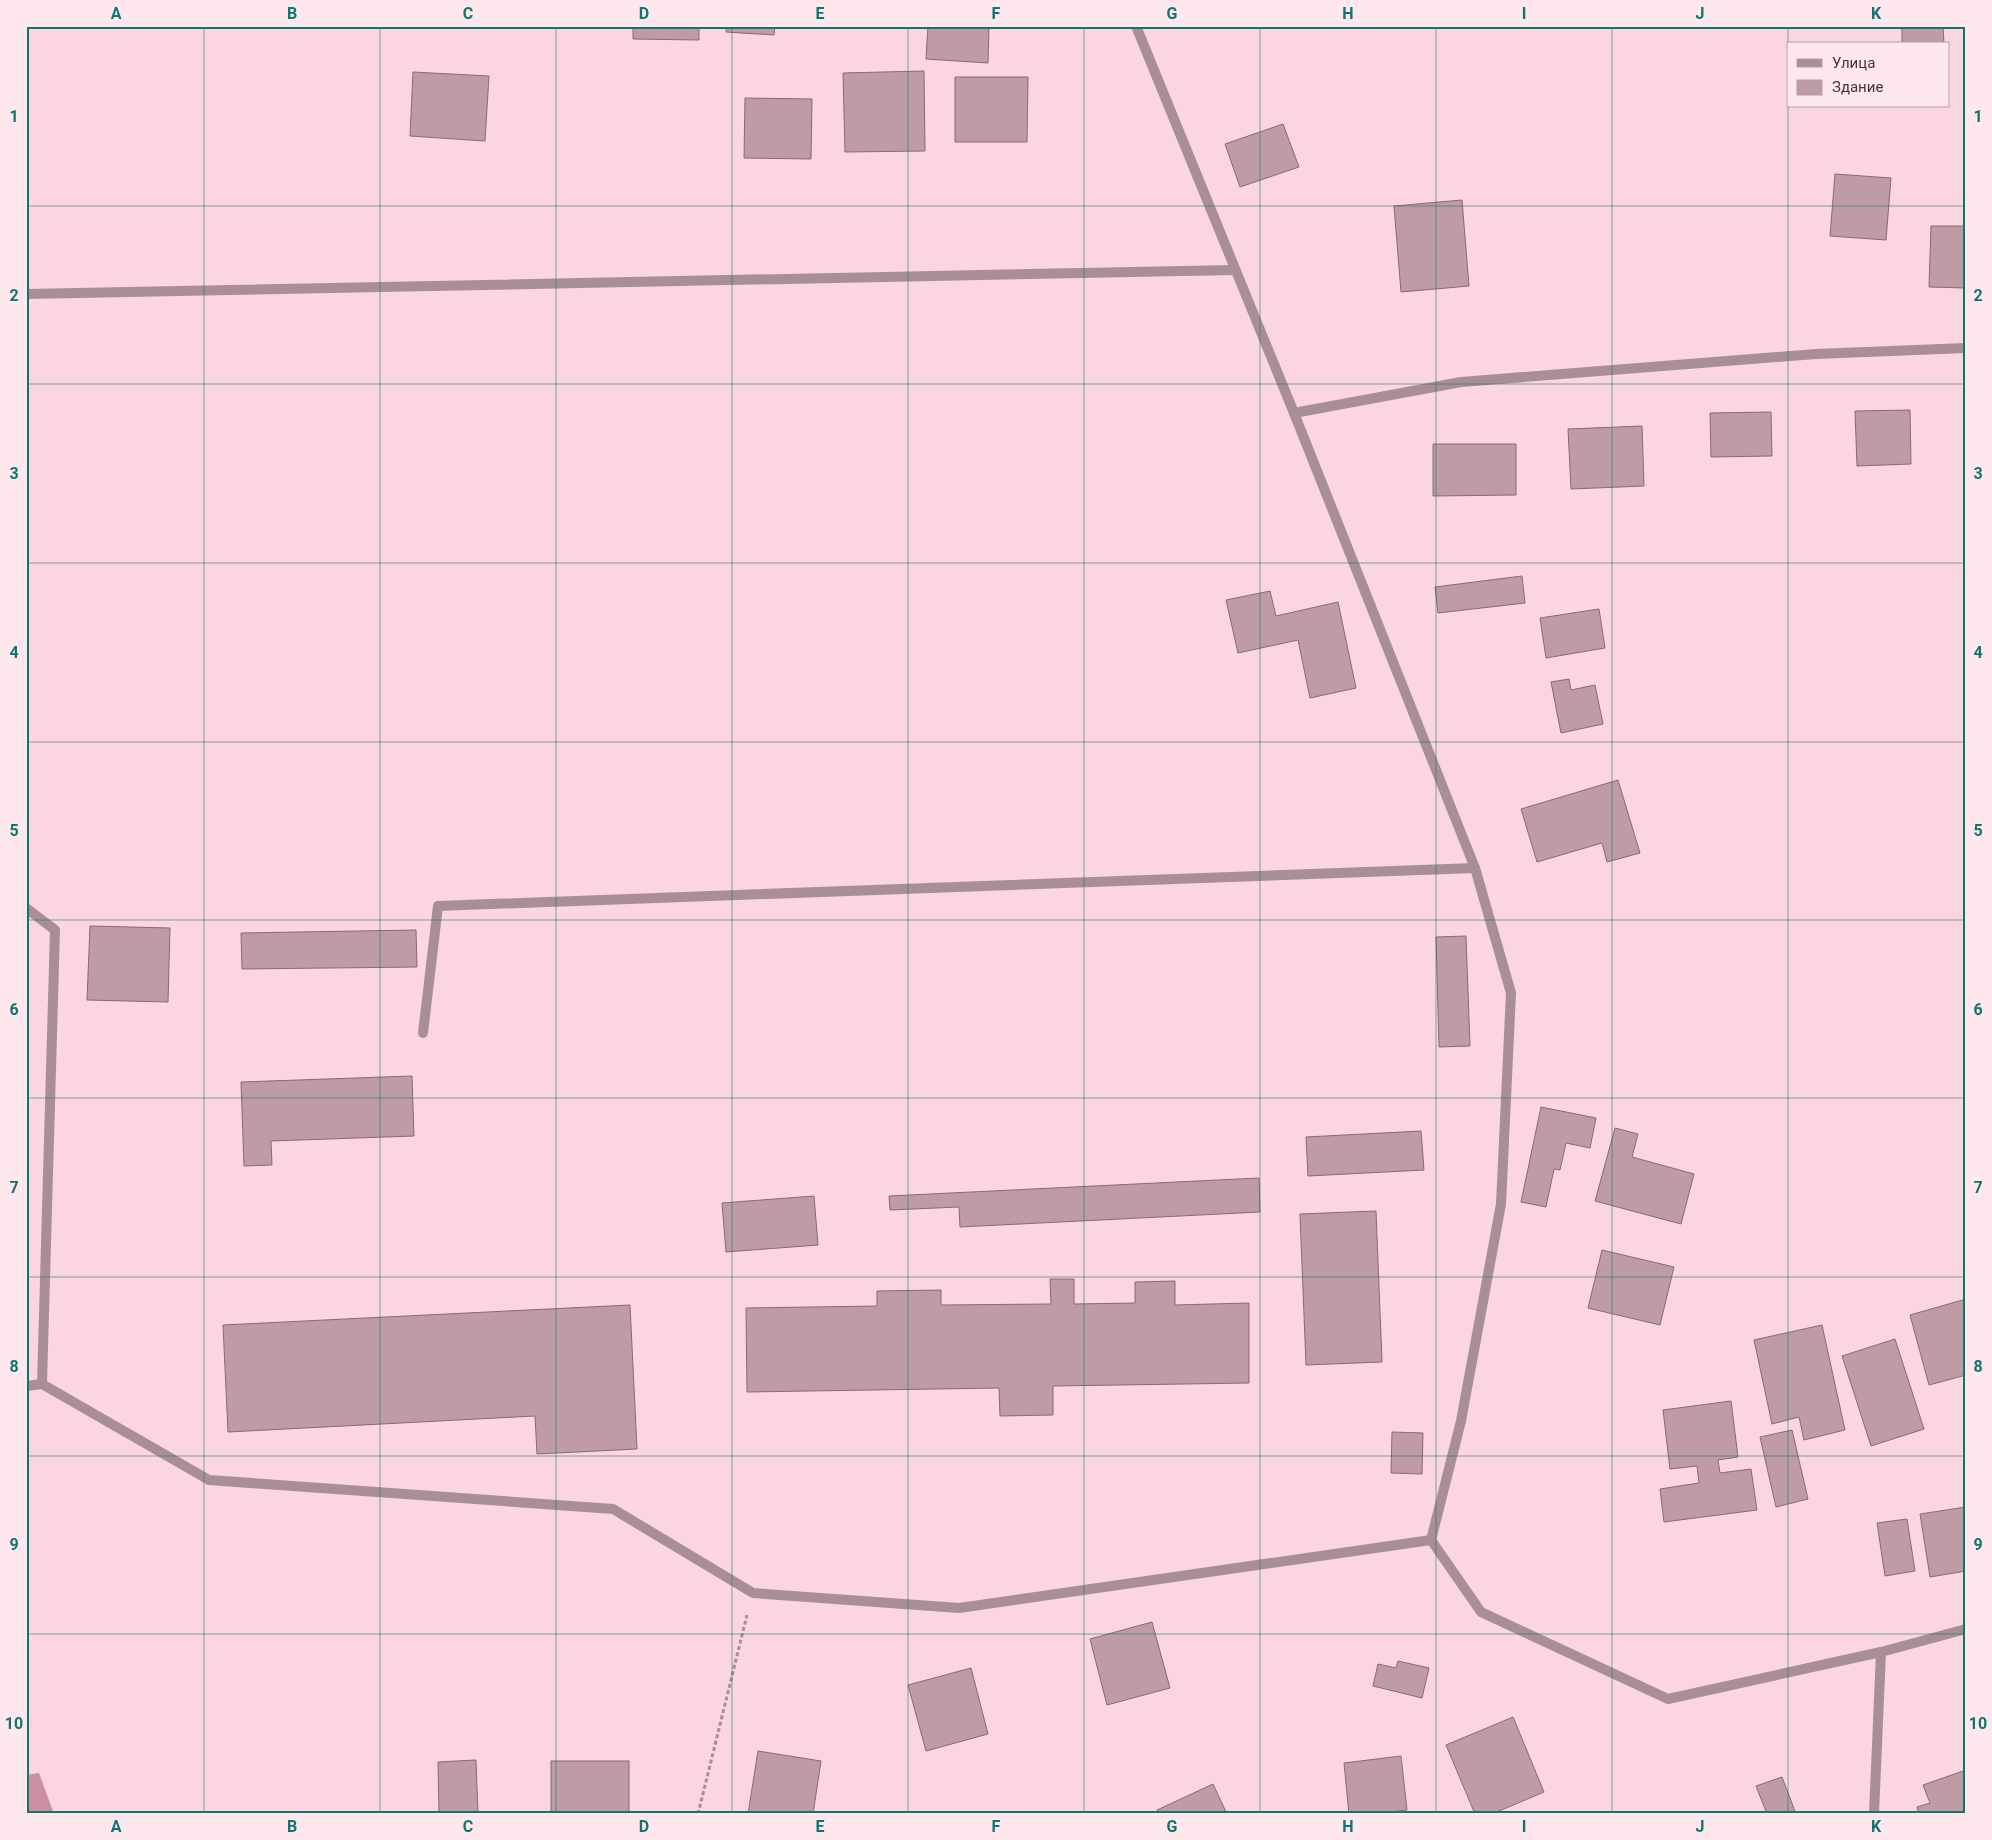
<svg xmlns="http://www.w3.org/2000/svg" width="1992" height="1840" viewBox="0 0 1992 1840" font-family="Roboto,sans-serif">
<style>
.forest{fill:#cb8fa2}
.building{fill:#bf9ba6;stroke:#8a6972}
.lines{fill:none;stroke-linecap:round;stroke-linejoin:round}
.path{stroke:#a98d95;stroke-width:3;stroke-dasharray:4 2.5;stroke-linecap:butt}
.minor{stroke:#a98e96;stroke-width:10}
.grid{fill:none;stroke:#0f766e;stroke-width:1;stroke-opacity:0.55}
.neatline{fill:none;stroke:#0f766e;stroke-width:2}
.grid-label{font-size:16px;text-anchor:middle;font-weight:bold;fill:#0f766e}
</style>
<rect width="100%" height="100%" fill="#fbd5e0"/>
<path class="forest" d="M39 1773 54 1814H26V1775Z"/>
<g class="building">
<path d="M633 26H699V40L633 39Z"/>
<path d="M726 26H775L774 35 726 32Z"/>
<path d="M928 26 989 28 988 63 926 59Z"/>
<path d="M1902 26H1943L1944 44H1902Z"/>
<path d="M924 71 925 151 845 152 843 73Z"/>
<path d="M413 72 489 76 485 141 410 136Z"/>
<path d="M955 77H1028L1027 142H955Z"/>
<path d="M745 98 812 99 811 159 744 158Z"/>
<path d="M1283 124 1299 167 1240 187 1225 144Z"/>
<path d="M1835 174 1891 178 1886 240 1830 236Z"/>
<path d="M1462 200 1469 286 1401 292 1394 206Z"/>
<path d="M1931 226H1966L1965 288 1929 287Z"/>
<path d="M1910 410 1911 464 1857 466 1855 411Z"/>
<path d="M1771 412 1772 456 1711 457 1710 413Z"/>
<path d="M1642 426 1644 486 1571 489 1568 429Z"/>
<path d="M1433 444H1516V495L1433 496Z"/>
<path d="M1522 576 1525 603 1438 613 1435 587Z"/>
<path d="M1270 591 1276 616 1338 602 1356 688 1310 698 1298 640 1238 653 1226 600Z"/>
<path d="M1599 609 1605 648 1546 658 1540 618Z"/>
<path d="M1569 679 1571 690 1595 685 1603 724 1561 733 1551 682Z"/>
<path d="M1618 780 1640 853 1607 862 1602 843 1537 862 1521 809Z"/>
<path d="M90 926 170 928 168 1002 87 1000Z"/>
<path d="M416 930 417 967 242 969 241 933Z"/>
<path d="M1466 936 1470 1046 1439 1047 1436 937Z"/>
<path d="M412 1076 414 1136 271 1141 272 1165 244 1166 241 1082Z"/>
<path d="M1541 1107 1596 1118 1590 1148 1566 1143 1560 1170 1554 1169 1546 1207 1521 1202Z"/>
<path d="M1615 1128 1638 1134 1632 1157 1694 1174 1681 1224 1595 1201Z"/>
<path d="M1421 1131 1424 1170 1308 1176 1306 1137Z"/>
<path d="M1259 1178 1260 1212 960 1227 959 1207 890 1210 889 1196Z"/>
<path d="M814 1196 818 1245 726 1252 722 1203Z"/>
<path d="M1376 1211 1382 1362 1306 1365 1300 1214Z"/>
<path d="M1602 1250 1674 1267 1660 1325 1588 1308Z"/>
<path d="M1050 1279H1074V1304L1135 1303V1282L1175 1281V1305L1249 1303V1383L1053 1386V1415L1000 1416 999 1388 747 1392 746 1308 877 1306V1291L941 1290V1305L1051 1304Z"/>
<path d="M1966 1299V1375L1929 1385 1910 1315Z"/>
<path d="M630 1305 637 1449 537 1454 535 1416 228 1432 223 1325Z"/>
<path d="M1822 1325 1845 1430 1804 1440 1799 1417 1772 1424 1754 1340Z"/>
<path d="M1895 1339 1924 1429 1871 1446 1842 1356Z"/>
<path d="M1731 1401 1738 1457 1718 1460 1720 1473 1751 1469 1757 1510 1664 1522 1660 1489 1699 1483 1697 1466 1670 1469 1663 1410Z"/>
<path d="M1792 1430 1808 1499 1776 1507 1760 1437Z"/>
<path d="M1392 1432 1423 1433 1422 1474 1391 1473Z"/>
<path d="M1966 1507V1571L1930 1577 1920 1514Z"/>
<path d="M1907 1519 1915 1571 1885 1576 1877 1523Z"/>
<path d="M1152 1622 1170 1688 1107 1705 1090 1639Z"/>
<path d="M1398 1661 1429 1668 1422 1698 1373 1686 1378 1664 1396 1668Z"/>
<path d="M971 1668 988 1734 926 1751 908 1685Z"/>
<path d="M1513 1717 1544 1792 1492 1814H1475L1446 1745Z"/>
<path d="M758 1751 821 1761 813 1814H748Z"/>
<path d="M1401 1756 1407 1810 1375 1814H1349L1344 1763Z"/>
<path d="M476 1760 478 1814H439L438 1762Z"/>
<rect x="551" y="1761" width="78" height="53"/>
<path d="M1966 1770V1814H1919L1917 1807 1930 1803 1923 1785Z"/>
<path d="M1782 1777 1796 1814H1767L1756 1786Z"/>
<path d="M1213 1784 1227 1814H1159L1157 1810Z"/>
</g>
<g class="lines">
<path class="path" d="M698 1814 747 1615"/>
<g class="minor">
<path d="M1136 26 1294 413 1475 868 1511 993 1501 1204 1461 1421 1431 1540 1481 1612 1668 1699 1881 1652 1966 1629"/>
<path d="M26 294 1235 270"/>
<path d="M1294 413 1461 382 1816 354 1966 348"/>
<path d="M26 908 55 930 42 1384"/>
<path d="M423 1033 438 906 1475 868"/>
<path d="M26 1386 42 1384 209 1480 613 1509 753 1593 959 1608 1431 1540"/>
<path d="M1874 1814 1881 1652"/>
</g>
</g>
<path class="grid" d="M204 26V1814M380 26V1814M556 26V1814M732 26V1814M908 26V1814M1084 26V1814M1260 26V1814M1436 26V1814M1612 26V1814M1788 26V44M1788 106V1814M26 206H1966M26 384H1966M26 563H1966M26 742H1966M26 920H1966M26 1098H1966M26 1277H1966M26 1456H1966M26 1634H1966"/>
<rect width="1992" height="1840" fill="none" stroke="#ffe7ee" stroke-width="55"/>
<rect x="1787" y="42" width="162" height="65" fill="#ffe7ee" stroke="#b49fa5"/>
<rect x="1797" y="59" width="25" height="8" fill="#a98e96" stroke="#b49fa5"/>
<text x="1832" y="68" font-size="15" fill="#433438">Улица</text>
<rect x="1797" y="80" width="25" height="15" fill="#bf9ba6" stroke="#b49fa5"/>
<text x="1832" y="92" font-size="15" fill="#433438">Здание</text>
<rect x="28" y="28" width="1936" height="1784" class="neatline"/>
<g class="grid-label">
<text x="116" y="19">A</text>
<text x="292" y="19">B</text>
<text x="468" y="19">C</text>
<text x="644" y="19">D</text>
<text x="820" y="19">E</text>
<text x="996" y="19">F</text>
<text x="1172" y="19">G</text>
<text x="1348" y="19">H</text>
<text x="1524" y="19">I</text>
<text x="1700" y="19">J</text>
<text x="1876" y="19">K</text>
<text x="14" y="122">1</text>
<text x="1978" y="122">1</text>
<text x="14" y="301">2</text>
<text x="1978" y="301">2</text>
<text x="14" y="479">3</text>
<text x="1978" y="479">3</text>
<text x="14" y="658">4</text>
<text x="1978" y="658">4</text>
<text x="14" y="836">5</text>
<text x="1978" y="836">5</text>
<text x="14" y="1015">6</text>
<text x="1978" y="1015">6</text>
<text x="14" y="1193">7</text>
<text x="1978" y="1193">7</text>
<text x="14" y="1372">8</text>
<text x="1978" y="1372">8</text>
<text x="14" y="1550">9</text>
<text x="1978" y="1550">9</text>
<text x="14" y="1729">10</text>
<text x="1978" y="1729">10</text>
<text x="116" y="1832">A</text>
<text x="292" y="1832">B</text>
<text x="468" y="1832">C</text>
<text x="644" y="1832">D</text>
<text x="820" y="1832">E</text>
<text x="996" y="1832">F</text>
<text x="1172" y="1832">G</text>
<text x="1348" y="1832">H</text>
<text x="1524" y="1832">I</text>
<text x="1700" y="1832">J</text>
<text x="1876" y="1832">K</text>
</g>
</svg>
